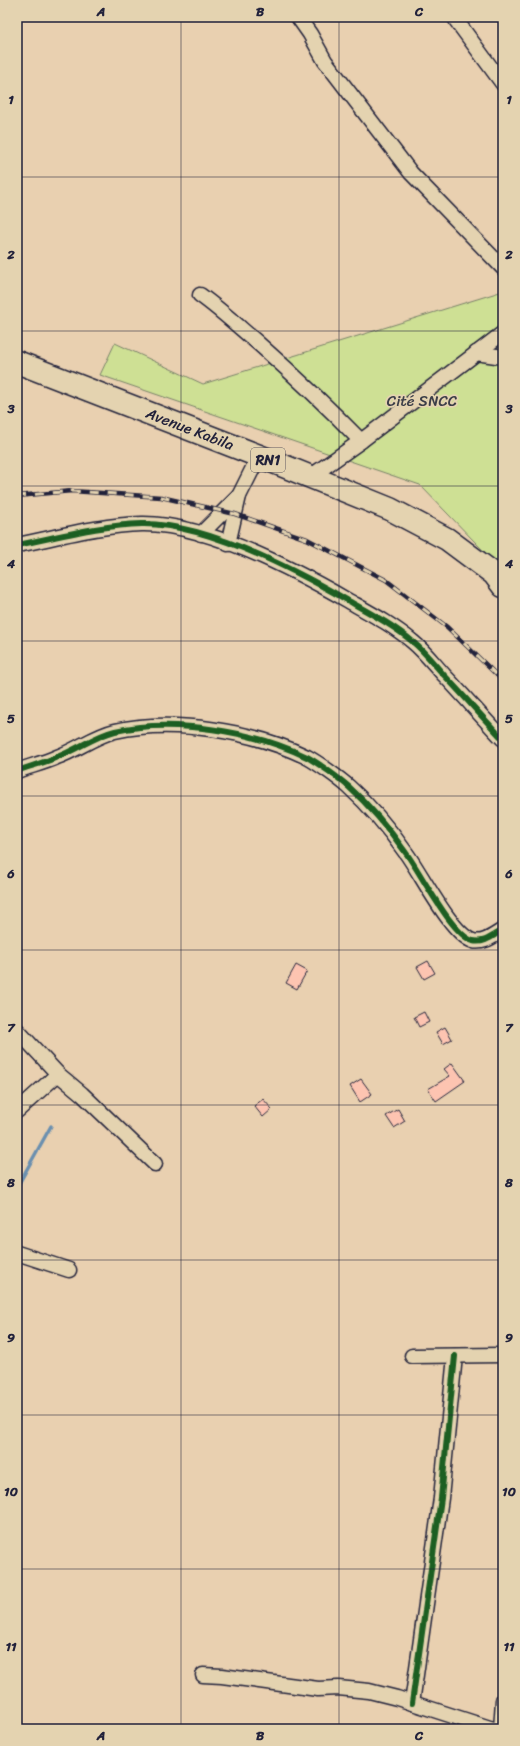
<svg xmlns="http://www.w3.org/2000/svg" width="520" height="1746" viewBox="0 0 520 1746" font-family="Sriracha,sans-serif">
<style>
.green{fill:#cee094;stroke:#788168}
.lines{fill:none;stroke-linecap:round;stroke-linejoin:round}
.stream{stroke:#6b8faf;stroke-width:3.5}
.building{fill:#fdc4b1;stroke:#22223b}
.street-casing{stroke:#22223b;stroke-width:17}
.highway-casing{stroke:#22223b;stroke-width:25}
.street{stroke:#e4d3b0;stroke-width:14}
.highway{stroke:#e4d3b0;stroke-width:22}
.rail-casing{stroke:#22223b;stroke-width:4.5}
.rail{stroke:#e4d3b0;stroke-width:3;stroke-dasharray:9;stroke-linecap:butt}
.cycleway-casing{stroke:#e4d3b0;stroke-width:8}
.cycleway{stroke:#1b5e20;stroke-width:6}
.grid{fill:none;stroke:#22223b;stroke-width:1;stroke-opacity:0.55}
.labels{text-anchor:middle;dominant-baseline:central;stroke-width:3.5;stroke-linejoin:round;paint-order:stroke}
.shield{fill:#e4d3b0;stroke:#5c575e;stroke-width:1}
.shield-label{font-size:14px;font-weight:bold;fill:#22223b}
.park-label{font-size:15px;fill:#3c3e48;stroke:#e4d3b0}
.street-label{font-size:15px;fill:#22223b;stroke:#e4d3b0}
.neatline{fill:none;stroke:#22223b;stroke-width:1.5}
.grid-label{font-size:13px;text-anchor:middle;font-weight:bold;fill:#22223b}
</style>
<rect width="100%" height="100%" fill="#e9d0b0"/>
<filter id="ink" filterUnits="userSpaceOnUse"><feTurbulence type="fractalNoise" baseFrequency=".025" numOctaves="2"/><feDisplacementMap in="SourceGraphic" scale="8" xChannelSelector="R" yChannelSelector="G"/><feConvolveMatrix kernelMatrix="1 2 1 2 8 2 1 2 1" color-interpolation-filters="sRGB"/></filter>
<g filter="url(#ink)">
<path class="green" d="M503 291V571L420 485 100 375 115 343 203 384Z"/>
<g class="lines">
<path class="stream" d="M17 1187 51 1126"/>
</g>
<g class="building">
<path d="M428 961 435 973 424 979 417 967Z"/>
<path d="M296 965 307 971 297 989 286 983Z"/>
<path d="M424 1012 429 1022 419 1027 414 1017Z"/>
<path d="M445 1027 452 1039 443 1044 436 1032Z"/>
<path d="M452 1063 465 1081 436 1101 428 1089 450 1076 444 1069Z"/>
<path d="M361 1079 372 1094 360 1102 350 1086Z"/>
<path d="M263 1099 272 1109 263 1117 254 1106Z"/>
<path d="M398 1109 405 1121 394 1128 386 1116Z"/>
</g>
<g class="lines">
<g class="street-casing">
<g id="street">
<path d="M298 17 310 34 325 61 411 173 503 268"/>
<path d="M456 20 503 84"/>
<path d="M200 295C221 310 239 327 259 344 294 375 328 407 361 441"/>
<path d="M476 353 503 357"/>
<path d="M310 477 361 441 503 333"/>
<path d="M201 534 239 496"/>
<path d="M228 544 239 496 259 456"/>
<path d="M17 545C58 537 100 525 142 524 204 523 293 569 347 600 370 613 393 625 413 642 424 651 434 664 444 675 464 696 483 718 503 739"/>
<path d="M17 771C30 766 44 763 57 757 77 750 94 736 115 731 174 718 253 731 307 757 318 763 339 778 349 787 370 806 390 830 406 853 421 873 451 934 473 941 484 944 494 935 503 930"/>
<path d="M17 1030 58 1074 82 1094 155 1164"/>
<path d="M17 1111 58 1074"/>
<path d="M17 1253 69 1270"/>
<path d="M412 1356 503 1355"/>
<path d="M203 1675 222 1676 318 1689 338 1688 369 1691 397 1698 493 1729"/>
<path d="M412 1703 441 1498 455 1356"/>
<path d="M501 1729 503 1700"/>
</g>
</g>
<g class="highway-casing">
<path id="highway" d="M17 362 259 456 390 509 447 539 494 574 503 586"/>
</g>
<use href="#street" class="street"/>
<use href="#highway" class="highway"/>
<g class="rail-casing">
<path id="rail" d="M17 496 72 491 161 497 235 514 307 539 386 580 447 627 503 681"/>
</g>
<use href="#rail" class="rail"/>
<g class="cycleway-casing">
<g id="cycleway">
<path d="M17 545C58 537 100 525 142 524 204 523 293 569 347 600 370 613 393 625 413 642 424 651 434 664 444 675 464 696 483 718 503 739"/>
<path d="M17 771C30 766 44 763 57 757 77 750 94 736 115 731 174 718 253 731 307 757 318 763 339 778 349 787 370 806 390 830 406 853 421 873 451 934 473 941 484 944 494 935 503 930"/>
<path d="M412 1703 441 1498 455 1356"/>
</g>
</g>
<use href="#cycleway" class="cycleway"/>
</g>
</g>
<path class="grid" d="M181 17V1729M339 17V1729M17 177H503M17 331H503M17 486H503M17 641H503M17 796H503M17 950H503M17 1105H503M17 1260H503M17 1415H503M17 1569H503"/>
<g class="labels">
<rect class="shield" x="251" y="448" width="34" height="24" rx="3"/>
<g class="shield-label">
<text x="268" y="460">RN1</text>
</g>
<g class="park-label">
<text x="422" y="401">Cité SNCC</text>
</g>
<g class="street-label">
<text transform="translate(190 429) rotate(21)">Avenue Kabila</text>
</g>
</g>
<rect width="520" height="1746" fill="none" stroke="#e4d3b0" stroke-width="44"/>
<rect x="22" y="22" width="476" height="1702" class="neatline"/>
<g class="grid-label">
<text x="101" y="16">A</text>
<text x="260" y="16">B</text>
<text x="419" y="16">C</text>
<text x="11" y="104">1</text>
<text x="509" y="104">1</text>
<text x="11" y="259">2</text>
<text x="509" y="259">2</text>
<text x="11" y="413">3</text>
<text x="509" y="413">3</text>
<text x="11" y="568">4</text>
<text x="509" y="568">4</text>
<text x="11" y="723">5</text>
<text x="509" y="723">5</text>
<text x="11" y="878">6</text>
<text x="509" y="878">6</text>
<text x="11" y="1032">7</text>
<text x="509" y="1032">7</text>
<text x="11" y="1187">8</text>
<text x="509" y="1187">8</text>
<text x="11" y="1342">9</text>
<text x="509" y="1342">9</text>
<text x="11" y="1496">10</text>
<text x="509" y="1496">10</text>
<text x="11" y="1651">11</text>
<text x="509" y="1651">11</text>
<text x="101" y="1740">A</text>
<text x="260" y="1740">B</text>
<text x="419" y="1740">C</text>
</g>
</svg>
